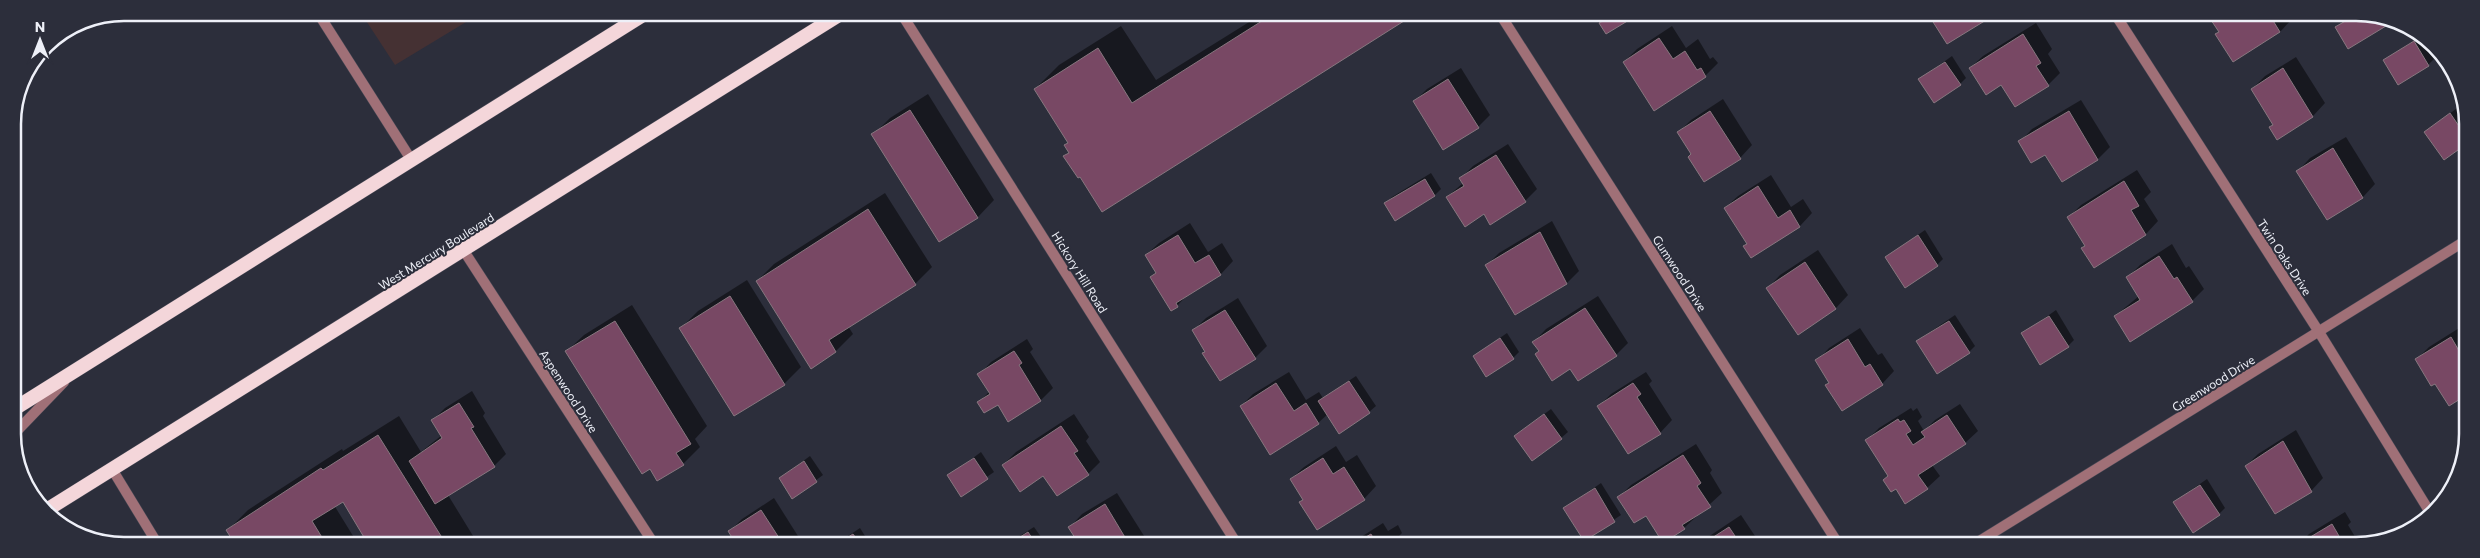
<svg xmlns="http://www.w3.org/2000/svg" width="2480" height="558" viewBox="0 0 2480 558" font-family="Commissioner,sans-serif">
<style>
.commercial{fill:#453133}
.shadow{fill:#0007}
.building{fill:#784864;stroke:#87777f}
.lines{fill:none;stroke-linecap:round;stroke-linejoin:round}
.service-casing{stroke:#474955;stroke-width:11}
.minor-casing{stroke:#474955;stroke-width:11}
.trunk-casing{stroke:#474955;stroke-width:15}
.service{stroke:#a07077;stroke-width:10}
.minor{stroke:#a07077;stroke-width:10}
.trunk{stroke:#f4d6da;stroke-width:14}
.labels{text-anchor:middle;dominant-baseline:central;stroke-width:4;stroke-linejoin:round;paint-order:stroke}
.street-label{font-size:12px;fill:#eef0f8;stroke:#2c2e3b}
.rim{fill:none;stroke:#eef0f8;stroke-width:2.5}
</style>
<rect width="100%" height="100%" fill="#2c2e3b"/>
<path class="commercial" d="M361 13H481L395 65Z"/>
<g class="shadow">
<path d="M1262 14H1413L1102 210 1080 175 1065 156 1070 152 1066 145 1069 142 1035 89 1059 65 1121 26 1156 80Z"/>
<path d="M2209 14 2289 15 2292 19 2280 32 2220 31Z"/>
<path d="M2354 15H2377L2390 21 2349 47 2337 27Z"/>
<path d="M2036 23 2052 49 2048 54 2060 73 2048 85 2001 83 1970 68 1983 56Z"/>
<path d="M1672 26 1686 48 1698 39 1710 59 1713 57 1718 63 1705 76 1655 109 1624 62 1637 49Z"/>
<path d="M2419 37 2434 59 2428 65 2385 60Z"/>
<path d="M1952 56 1966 78 1960 84 1920 79Z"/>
<path d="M2296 57 2325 103 2313 116 2277 138 2274 124 2252 89 2265 76Z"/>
<path d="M1461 68 1490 115 1478 127 1415 101 1427 89Z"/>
<path d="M928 94 994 200 978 217 940 241 873 135 890 118Z"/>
<path d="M1723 99 1752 145 1740 158 1693 154 1679 132 1691 120Z"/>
<path d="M2081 100 2110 147 2098 159 2045 153 2020 142 2032 129Z"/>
<path d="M2457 108 2465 120V144L2444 159 2426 132Z"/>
<path d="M2346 137 2375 184 2363 197 2327 218 2298 171 2310 158Z"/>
<path d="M1508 144 1537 189 1525 201 1484 213 1447 197 1463 183 1461 178 1473 166Z"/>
<path d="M2137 170 2151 192 2144 199 2158 221 2146 234 2094 266 2086 245 2069 217 2081 205Z"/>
<path d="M1431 173 1441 189 1435 195 1386 203 1392 197Z"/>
<path d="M1771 175 1791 207 1803 199 1812 213 1800 226 1751 256 1748 243 1725 208 1738 196Z"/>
<path d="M885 193 932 267 915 284 848 326 853 334 836 351 811 367 757 281 774 264Z"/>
<path d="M1552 221 1579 271 1567 283 1516 313 1487 265 1499 253Z"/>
<path d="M1190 223 1208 252 1222 243 1233 261 1221 274 1189 293 1177 306 1151 277 1156 272 1146 255 1159 243Z"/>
<path d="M1925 230 1943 259 1937 265 1886 257Z"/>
<path d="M2172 244 2186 268 2189 266 2204 289 2192 301 2115 316 2139 296 2127 278 2140 265Z"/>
<path d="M1818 250 1848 295 1836 308 1798 333 1768 288 1780 275Z"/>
<path d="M747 280 801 367 784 384 735 414 681 328 698 311Z"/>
<path d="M1598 296 1628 343 1616 355 1571 367 1540 351 1534 342 1546 329Z"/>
<path d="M1238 298 1267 346 1255 358 1194 330 1206 318Z"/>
<path d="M632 305 707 426 695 439 700 447 683 464 658 480 567 351 584 335Z"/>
<path d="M2056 310 2074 340 2068 346 2022 334Z"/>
<path d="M1955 315 1975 346 1969 352 1917 341Z"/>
<path d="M2464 325 2465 395 2449 405 2435 382 2417 359 2429 347Z"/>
<path d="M1860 328 1878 355 1882 353 1894 371 1882 384 1831 382 1817 361 1829 348Z"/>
<path d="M1507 333 1519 352 1513 358 1474 356Z"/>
<path d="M1027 339 1033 349 1030 352 1053 388 1041 400 1009 420 998 404 979 402 989 392 979 375 991 362Z"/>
<path d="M1289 372 1306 400 1319 392 1323 398 1356 376 1376 406 1369 412 1328 414 1318 423 1241 406 1253 394Z"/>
<path d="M1646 372 1652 381 1649 384 1672 420 1660 433 1599 406 1611 394Z"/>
<path d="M472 391 485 413 483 416 506 454 494 466 448 495 478 544H370L343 500 334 505 358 544H236L228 530 248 510 342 449 343 451 399 416 421 452 442 435 433 420 445 408Z"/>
<path d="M1960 404 1978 431 1965 443 1932 465 1940 476 1927 488 1889 476 1867 440 1879 428 1911 408 1913 411 1917 408 1922 417 1918 421 1924 431 1935 420Z"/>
<path d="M1551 409 1568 432 1561 438 1515 436Z"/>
<path d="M1074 414 1089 437 1086 441 1100 462 1088 474 1044 475 1003 465 1016 452Z"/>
<path d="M2296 430 2323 478 2311 491 2246 466 2258 454Z"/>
<path d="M1696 444 1712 470 1710 473 1722 493 1684 528 1646 514 1619 497 1631 485Z"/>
<path d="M1336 446 1346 462 1357 455 1376 486 1364 499 1300 502 1304 499 1291 479 1304 467Z"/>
<path d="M981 452 994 472 961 495 949 476Z"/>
<path d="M810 456 823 475 793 497 780 478Z"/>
<path d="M2207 479 2225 508 2219 514 2174 502Z"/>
<path d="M1601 483 1621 515 1585 539 1565 508Z"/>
<path d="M1117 493 1146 539 1141 544H1081L1070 527 1082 514Z"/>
<path d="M774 498 803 544H738L730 531 742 519Z"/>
<path d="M2345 512 2351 522 2348 525 2360 545H2298L2309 534Z"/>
<path d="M1741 515 1761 545H1697L1699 543Z"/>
<path d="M1383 523 1388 531 1398 525 1402 533 1394 541 1397 544H1350Z"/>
<path d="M1034 527 1046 544H1007Z"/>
<path d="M860 528 870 544H836Z"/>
</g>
<g class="building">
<path d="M1273 14H1415L1102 212 1080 177 1078 178 1063 156 1069 153 1064 145 1068 143 1034 89 1098 48 1132 103Z"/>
<path d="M1599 14H1639L1606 34 1599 23 1603 21Z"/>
<path d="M1928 14H1996L1947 44Z"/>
<path d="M2207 14H2255L2258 18 2264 14H2269L2280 32 2233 62 2215 34 2219 32Z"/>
<path d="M2356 15H2377L2386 26 2348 49 2335 27Z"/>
<path d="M2023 34 2041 63 2036 66 2049 86 2015 107 2001 85 1986 95 1969 68Z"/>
<path d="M1659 38 1673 59 1685 51 1697 70 1701 68 1706 77 1654 111 1623 62Z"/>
<path d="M2414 41 2429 66 2398 85 2383 60Z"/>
<path d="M1945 62 1961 85 1934 103 1918 79Z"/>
<path d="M2283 68 2313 117 2277 140 2269 127 2273 125 2251 89Z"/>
<path d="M1448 79 1479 128 1443 150 1413 101Z"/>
<path d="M910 110 978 218 939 242 871 134Z"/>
<path d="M1710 111 1741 159 1704 182 1688 157 1691 154 1677 132Z"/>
<path d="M2069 111 2098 160 2062 182 2045 155 2031 163 2018 141Z"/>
<path d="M2450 113 2465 135V145L2444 160 2424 132Z"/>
<path d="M2333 148 2363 198 2327 220 2296 171Z"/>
<path d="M1496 155 1526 202 1490 225 1484 214 1465 227 1446 197 1464 186 1459 178Z"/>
<path d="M1425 179 1435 196 1395 221 1384 203Z"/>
<path d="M2124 181 2139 206 2131 210 2146 235 2094 268 2081 248 2085 246 2067 217Z"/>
<path d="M1758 186 1778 218 1790 210 1800 227 1751 258 1743 246 1747 244 1724 208Z"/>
<path d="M868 209 916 285 829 340 836 352 811 369 756 281Z"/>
<path d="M1540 232 1567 284 1515 315 1485 265Z"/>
<path d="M1178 235 1195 263 1209 255 1221 275 1176 303 1178 307 1171 311 1150 277 1156 273 1145 255Z"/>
<path d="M1918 235 1938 266 1905 288 1885 257Z"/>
<path d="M2159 256 2174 279 2177 277 2193 302 2130 342 2114 316 2140 300 2126 277Z"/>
<path d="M1805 262 1836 309 1798 335 1766 288Z"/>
<path d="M730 296 785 385 734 416 679 328Z"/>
<path d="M1585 308 1617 356 1578 381 1570 369 1552 381 1535 354 1539 351 1532 342Z"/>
<path d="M1225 310 1256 359 1220 381 1202 353 1205 352 1192 330Z"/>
<path d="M2049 316 2069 347 2040 365 2021 333Z"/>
<path d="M615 321 691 444 676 453 684 465 657 481 650 469 642 474 565 351Z"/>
<path d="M1949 321 1970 353 1937 374 1916 341Z"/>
<path d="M2451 337 2465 361V396L2449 406 2435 384 2431 386 2415 359Z"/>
<path d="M1500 338 1514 359 1486 377 1473 356Z"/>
<path d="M1848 339 1865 367 1870 364 1883 385 1842 411 1825 385 1829 383 1815 360Z"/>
<path d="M1014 351 1022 363 1019 365 1041 401 1008 422 998 405 984 413 977 402 990 394 977 374Z"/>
<path d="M1349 381 1370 413 1339 434 1318 401Z"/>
<path d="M1276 383 1294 411 1306 403 1319 424 1270 455 1240 406Z"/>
<path d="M1633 383 1641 394 1637 397 1661 434 1628 454 1597 406Z"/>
<path d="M459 403 474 427 471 428 495 467 435 504 409 461 442 438 431 420Z"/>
<path d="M1544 414 1562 439 1532 461 1514 436Z"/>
<path d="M1947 415 1966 444 1918 475 1928 489 1905 504 1896 489 1891 492 1883 480 1888 476 1865 440 1898 419 1900 422 1904 420 1911 431 1906 434 1913 445 1925 437 1921 432Z"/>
<path d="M1061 426 1078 451 1074 453 1089 475 1057 496 1043 476 1020 492 1002 465Z"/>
<path d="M378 435 446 544H368L343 502 312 521 326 544H235L226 530 321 468 323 470Z"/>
<path d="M2283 441 2312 492 2275 514 2245 466Z"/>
<path d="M1683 455 1701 483 1697 486 1711 507 1682 525 1685 529 1663 543 1646 516 1634 523 1617 497Z"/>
<path d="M974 458 988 479 961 497 947 475Z"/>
<path d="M1323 458 1333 474 1344 467 1365 500 1317 530 1299 502 1303 500 1290 479Z"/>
<path d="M804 461 817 482 792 499 779 478Z"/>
<path d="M2200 485 2220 515 2193 533 2173 502Z"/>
<path d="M1595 488 1615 522 1584 541 1563 508Z"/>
<path d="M1105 504 1129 544H1079L1068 527Z"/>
<path d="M761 510 783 544H736L728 531Z"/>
<path d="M2332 524 2339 536 2336 538 2340 545H2297Z"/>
<path d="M1729 527 1741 545H1701Z"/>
<path d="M1028 532 1036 544H1009Z"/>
<path d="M853 534 860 544H837Z"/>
<path d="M1371 534 1376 543 1385 537 1390 544H1354Z"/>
</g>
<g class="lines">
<g class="service-casing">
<path id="service" d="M15 433 64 382"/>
</g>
<g class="minor-casing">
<g id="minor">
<path d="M318 13 412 161"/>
<path d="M901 13 1237 544"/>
<path d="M1500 14 1839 545"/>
<path d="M2115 14 2319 332 2431 514"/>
<path d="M464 251 654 544"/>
<path d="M112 469 157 543"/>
<path d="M1973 545 2465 241"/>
</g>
</g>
<g class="trunk-casing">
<g id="trunk">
<path d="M14 409 646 13"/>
<path d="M45 511 842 13"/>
</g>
</g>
<use href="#service" class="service"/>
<use href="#minor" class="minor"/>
<use href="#trunk" class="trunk"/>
</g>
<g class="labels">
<g class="street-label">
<text transform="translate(436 251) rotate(-32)">West Mercury Boulevard</text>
<text transform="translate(2285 257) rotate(57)">Twin Oaks Drive</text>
<text transform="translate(1080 272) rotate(58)">Hickory Hill Road</text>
<text transform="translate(1680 273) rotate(57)">Gumwood Drive</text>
<text transform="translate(2213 383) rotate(-32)">Greenwood Drive</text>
<text transform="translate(569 391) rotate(57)">Aspenwood Drive</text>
</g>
</g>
<path d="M0 0H2480V558H0ZM124 21H2356A103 103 0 0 1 2459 124V434A103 103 0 0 1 2356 537H124A103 103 0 0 1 21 434V124A103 103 0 0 1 124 21Z" fill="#2c2e3b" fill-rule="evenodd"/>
<path class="rim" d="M124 21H2356A103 103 0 0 1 2459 124V434A103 103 0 0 1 2356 537H124A103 103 0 0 1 21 434V124A103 103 0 0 1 124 21Z"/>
<g transform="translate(40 40)" stroke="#2c2e3b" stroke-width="4" paint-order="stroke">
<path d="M0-4L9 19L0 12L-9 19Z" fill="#eef0f8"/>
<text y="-8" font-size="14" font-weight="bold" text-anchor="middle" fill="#eef0f8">N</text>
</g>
</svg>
